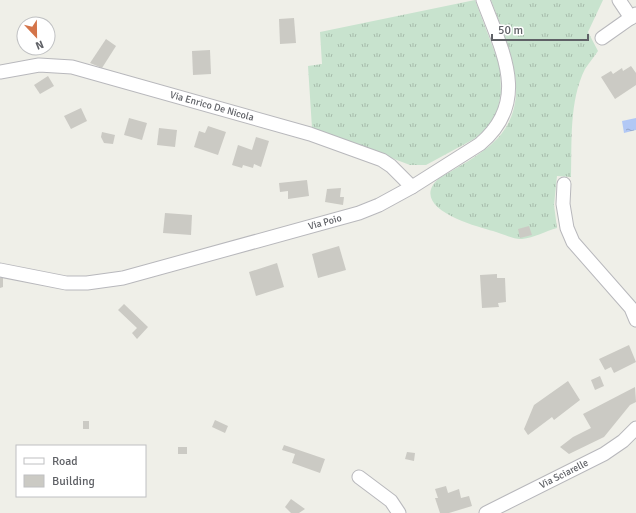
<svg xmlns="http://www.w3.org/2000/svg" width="636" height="513" viewBox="0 0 636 513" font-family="Signika,sans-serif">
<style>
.grass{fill:url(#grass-tufts)}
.water{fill:url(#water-ripples)}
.building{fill:#cbcac4}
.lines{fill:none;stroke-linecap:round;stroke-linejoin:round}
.minor-casing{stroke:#b8b8bc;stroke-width:15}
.minor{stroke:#fff;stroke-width:13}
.labels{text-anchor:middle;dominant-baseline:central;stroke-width:4;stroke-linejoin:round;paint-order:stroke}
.street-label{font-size:10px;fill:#5f6166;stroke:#fff}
</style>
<defs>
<pattern id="grass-tufts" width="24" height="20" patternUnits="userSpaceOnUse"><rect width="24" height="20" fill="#c8e3ce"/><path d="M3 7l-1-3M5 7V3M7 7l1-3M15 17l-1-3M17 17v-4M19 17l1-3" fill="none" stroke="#a6bbab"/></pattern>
<pattern id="water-ripples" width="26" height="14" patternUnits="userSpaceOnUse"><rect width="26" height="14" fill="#b2c8f5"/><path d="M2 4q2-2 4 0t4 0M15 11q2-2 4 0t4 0" fill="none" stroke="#94a6ca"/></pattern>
</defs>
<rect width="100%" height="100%" fill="#efefe8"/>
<g class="grass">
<path d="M475 0 500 66 501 93 498 108 493 121 486 129 474 139 426 165H410L312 128 308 66 322 64 320 32Z"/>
<path d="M491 0H603L588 32 598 51C594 57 589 63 585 69 569 101 572 142 571 177L557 176 554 205 557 228C546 231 534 238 522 239 514 240 501 233 493 231 475 226 408 208 438 179 454 169 472 160 487 148 539 107 509 49 491 0Z"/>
</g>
<path class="water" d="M636 118V130L624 133 622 121Z"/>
<g class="building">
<path d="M294 18 296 43 280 44 279 19Z"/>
<path d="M106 39 116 46 102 68 90 63Z"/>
<path d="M210 50 211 74 193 75 192 51Z"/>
<path d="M631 66 636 73V85L615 99 601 77 611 71 613 74 622 68 623 71Z"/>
<path d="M48 76 54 86 40 94 34 85Z"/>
<path d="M81 108 87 121 71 129 64 116Z"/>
<path d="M129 118 147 123 142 140 124 135Z"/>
<path d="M208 126 226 132 218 155 194 147 199 131 205 133Z"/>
<path d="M159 128 177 130 175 147 157 145Z"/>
<path d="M102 132 115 135 113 144 104 143 101 137Z"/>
<path d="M256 137 269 141 261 167 254 164 253 168 243 165 242 168 232 165 238 145 252 150Z"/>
<path d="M307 180 309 196 288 199V191L280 192 279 183Z"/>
<path d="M341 188 340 197H344L343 205 325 202 327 189Z"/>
<path d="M165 213 192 215 191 235 163 233Z"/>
<path d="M529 226 532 235 520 238 518 229Z"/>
<path d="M339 246 346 270 318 278 312 254Z"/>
<path d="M277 263 284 287 256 296 249 272Z"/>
<path d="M497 274V278H505L506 302 498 303 499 307 482 308 480 275Z"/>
<path d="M0 278H3V287L0 288Z"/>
<path d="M124 304 148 327 137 339 132 333 137 328 118 310Z"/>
<path d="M629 345 636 362 614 373 611 367 605 370 599 359Z"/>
<path d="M600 376 604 386 595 390 591 380Z"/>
<path d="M568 381 580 400 554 420 552 417 528 435 524 429 534 405Z"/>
<path d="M635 387 636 402 630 405 604 437 569 454 560 447 573 437 591 428 583 414Z"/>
<path d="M215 420 228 426 225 433 212 427Z"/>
<rect x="83" y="421" width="6" height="8"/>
<path d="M284 445 325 459 320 473 292 463 295 454 282 450Z"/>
<rect x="178" y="447" width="9" height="7"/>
<path d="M407 452 415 453 414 461 405 459Z"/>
<path d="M446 486 448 493 459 489 461 498 469 496 472 506 449 513H440L435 498H438L435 489Z"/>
<path d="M291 499 305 509 299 513H291L285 507Z"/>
</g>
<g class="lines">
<g class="minor-casing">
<g id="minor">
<path d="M619 0 631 18"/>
<path d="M602 38 636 14"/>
<path id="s1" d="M0 72 39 65 72 67 310 134 382 160 391 166 412 187"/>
<path d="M564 184 563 204 567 228 573 242 631 308 636 320"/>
<path id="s2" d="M0 270 66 283H87L123 278 359 213 379 205 412 187 480 144C531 101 502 51 483 0"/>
<path d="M359 477 391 501 399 513"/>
<path id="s3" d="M486 513 604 454 623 441 636 428"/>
</g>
</g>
<use href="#minor" class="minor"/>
</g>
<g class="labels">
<g class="street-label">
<text stroke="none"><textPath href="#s1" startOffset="218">Via Enrico De Nicola</textPath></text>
<text stroke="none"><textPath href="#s2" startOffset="334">Via Poio</textPath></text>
<text stroke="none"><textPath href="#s3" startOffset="87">Via Sciarelle</textPath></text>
</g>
</g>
<rect x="16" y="445" width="130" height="52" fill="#ffffff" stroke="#bfc0c2"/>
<rect x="24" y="458" width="20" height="6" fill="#ffffff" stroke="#bfc0c2"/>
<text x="52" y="465" font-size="12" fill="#5f6166">Road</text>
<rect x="24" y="475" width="20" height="12" fill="#cbcac4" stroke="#bfc0c2"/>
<text x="52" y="485" font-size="12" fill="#5f6166">Building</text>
<g transform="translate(36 36) rotate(158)"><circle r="19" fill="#ffffff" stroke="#bfc0c2"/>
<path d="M0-3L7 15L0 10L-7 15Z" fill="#d47449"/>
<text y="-6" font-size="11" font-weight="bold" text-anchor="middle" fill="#5f6166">N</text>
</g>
<path d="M492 34v6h96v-6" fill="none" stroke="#5f6166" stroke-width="2"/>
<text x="498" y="34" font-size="12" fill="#5f6166" stroke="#ffffff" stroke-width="3" paint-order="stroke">50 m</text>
</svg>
